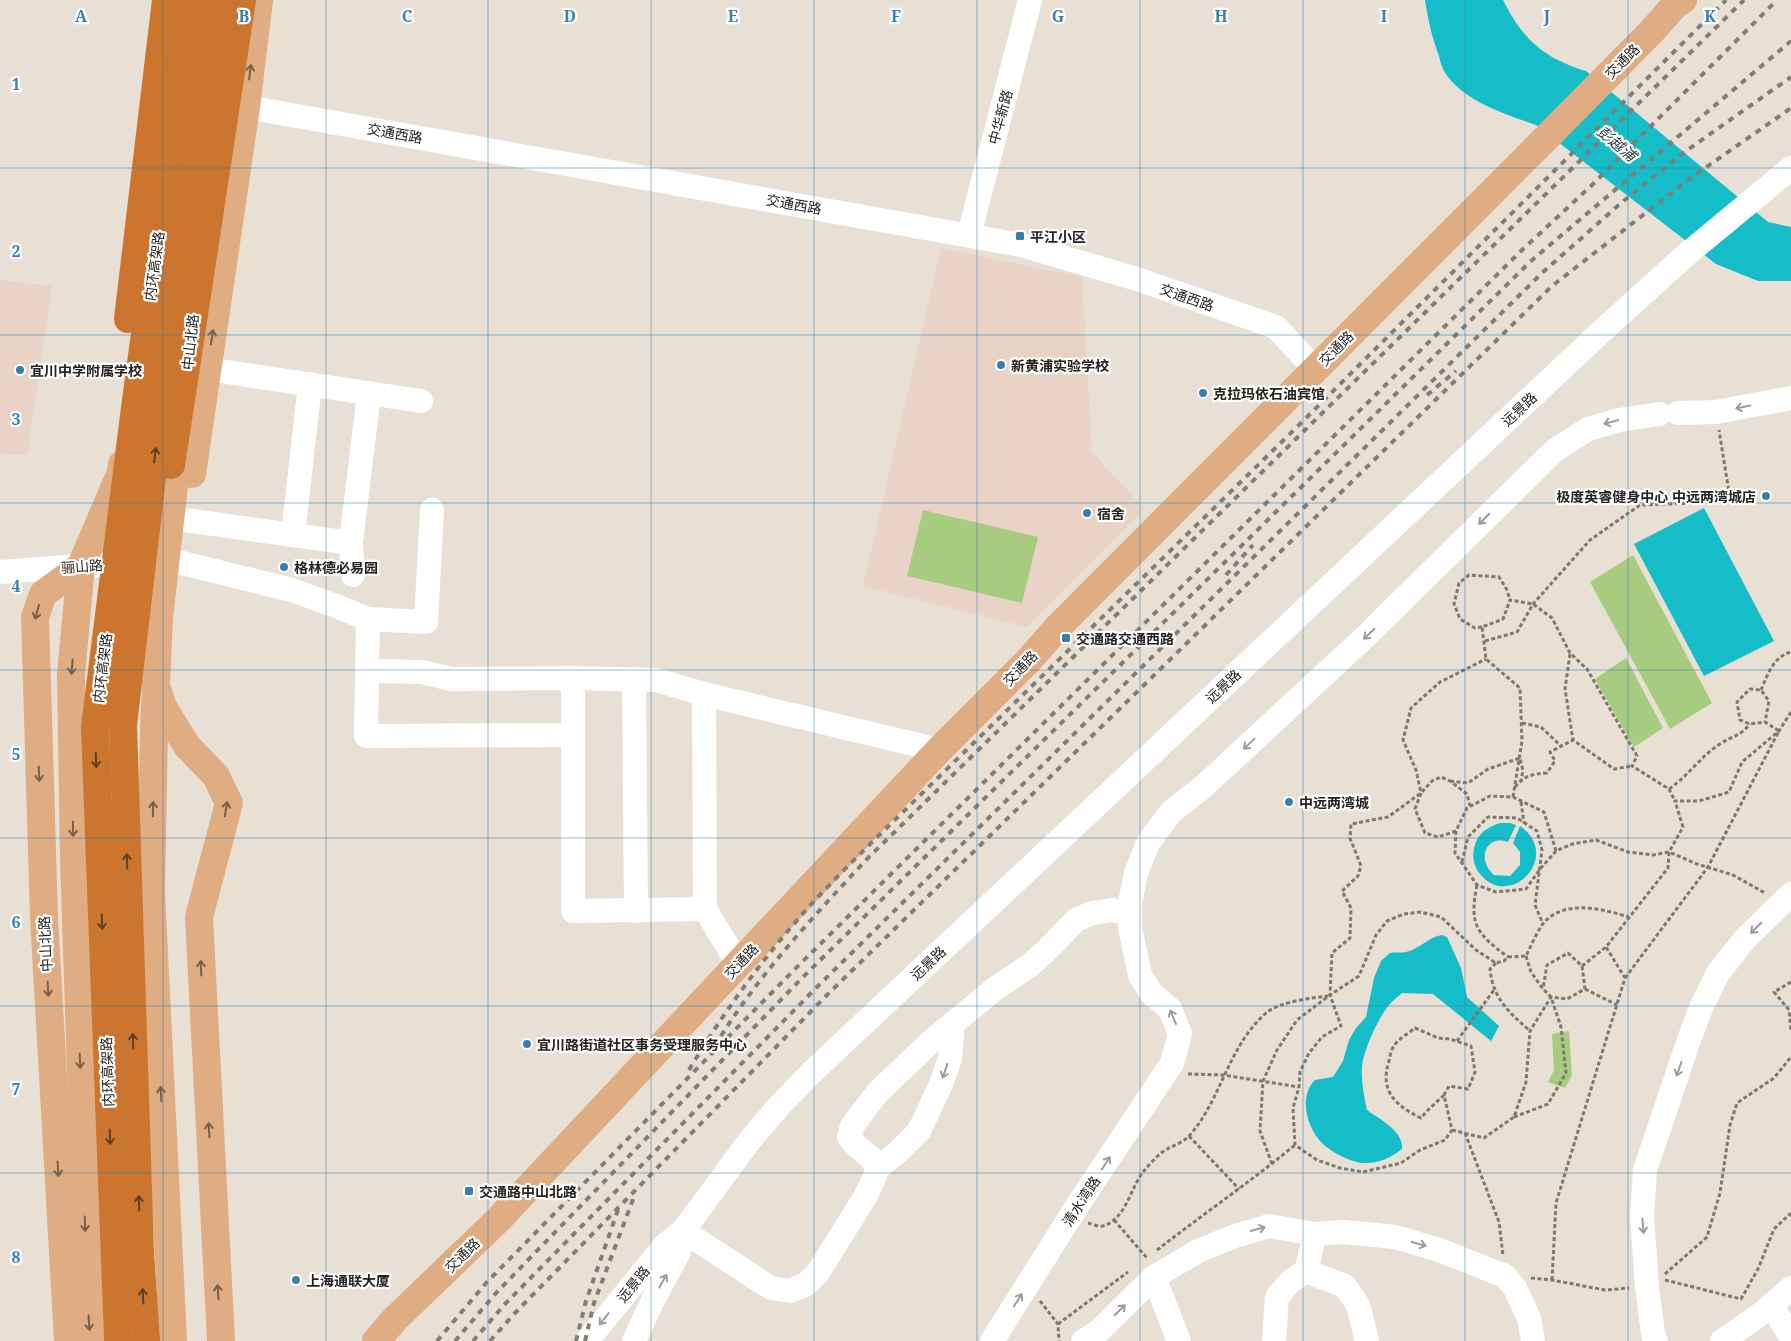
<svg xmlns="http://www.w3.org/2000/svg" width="1791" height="1341" viewBox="0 0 1791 1341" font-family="'Noto Serif','Noto Sans SC',serif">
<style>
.education{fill:#e9d3c7}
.green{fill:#a7cc7f}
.water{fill:#15bdc9}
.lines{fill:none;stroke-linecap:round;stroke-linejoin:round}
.path{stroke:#7d7870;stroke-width:3;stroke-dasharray:4 2.5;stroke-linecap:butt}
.minor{stroke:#fff;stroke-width:24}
.major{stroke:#e0ac82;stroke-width:28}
.highway{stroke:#cb752f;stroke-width:28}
.rail{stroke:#827d75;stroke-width:4;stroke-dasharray:6 6;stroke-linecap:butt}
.oneway{stroke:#79604b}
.oneway2{stroke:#9d9c9a}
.oneway3{stroke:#5f3f24}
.grid{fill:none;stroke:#367fb3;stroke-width:1;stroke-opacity:0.55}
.poi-dot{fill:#367fb3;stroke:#fff;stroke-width:2}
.labels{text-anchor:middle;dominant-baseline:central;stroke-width:4.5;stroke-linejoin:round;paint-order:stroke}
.street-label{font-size:14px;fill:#25221e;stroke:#fff}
.poi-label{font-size:14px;font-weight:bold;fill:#25221e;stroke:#fff;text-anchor:start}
.water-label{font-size:15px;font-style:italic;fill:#1b3335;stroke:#fff}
.grid-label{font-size:16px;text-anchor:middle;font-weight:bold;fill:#367fb3;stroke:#fff;stroke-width:4.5;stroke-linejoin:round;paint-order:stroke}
</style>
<rect width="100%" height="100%" fill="#e8e0d4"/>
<g class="education">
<path d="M941 248 1082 277 1092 452 1145 509 1027 627 863 586Z"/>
<path d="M0 280 52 286 27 455 0 454Z"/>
</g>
<g class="green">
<path d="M923 510 1038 537 1022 603 907 576Z"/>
<path d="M1633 555 1712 703 1670 729 1590 582Z"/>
<path d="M1626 658 1663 728 1634 747 1595 679Z"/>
<path d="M1569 1031 1572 1075 1565 1088 1548 1082 1554 1070 1552 1034Z"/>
</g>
<g class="water">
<path d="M1425 0H1503C1523 40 1544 58 1586 71L1768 222 1791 227V281H1758L1716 264 1536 125C1505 114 1462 101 1444 71 1442 67 1440 61 1439 56 1432 37 1428 20 1425 0Z"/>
<path d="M1704 508 1774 641 1704 676 1634 544Z"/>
<path d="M1500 823H1510L1516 825 1508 842C1486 834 1476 859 1494 875L1510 876 1520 865V852L1513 843 1520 826C1563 856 1510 911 1480 874 1474 867 1472 857 1474 848 1477 834 1487 827 1500 823Z"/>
<path d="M1442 935 1447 937 1461 968 1467 997 1499 1026 1491 1041 1433 994 1402 993C1398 997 1393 1000 1390 1004 1379 1016 1363 1051 1362 1067 1361 1082 1364 1096 1367 1110 1379 1119 1404 1131 1402 1149 1390 1158 1378 1164 1363 1163 1350 1162 1331 1152 1322 1143 1307 1128 1298 1097 1315 1080L1333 1077 1343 1061 1349 1040 1356 1028 1366 1017 1374 978 1381 961 1390 953C1395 952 1401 953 1406 952 1420 949 1428 937 1442 935Z"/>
</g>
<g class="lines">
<g class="path">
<path d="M1482 627 1475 628 1460 619 1454 604 1459 583 1469 575 1499 577 1507 590 1510 600"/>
<path d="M1485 641 1517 632 1533 604 1590 540 1640 505 1698 503 1729 492 1719 430"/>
<path d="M1570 654 1565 689 1573 740 1614 769 1632 766"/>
<path d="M1761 690C1768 674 1773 657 1791 652"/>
<path d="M1522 723 1541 727 1561 746"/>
<path d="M1450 781 1468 783 1488 769 1520 758 1523 771 1521 780"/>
<path d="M1515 787C1524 776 1532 774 1547 773L1555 761 1550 752 1573 740"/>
<path d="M1669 789C1688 776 1701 756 1720 744 1733 735 1738 738 1750 724"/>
<path d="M1513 797 1522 741 1520 688 1486 659 1482 627 1503 619 1510 600 1533 604 1552 618 1570 653 1587 669 1637 756 1632 766 1669 789 1675 801"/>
<path d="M1521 802 1524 823"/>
<path d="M1456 831 1438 837 1425 833 1415 809 1421 793 1416 770 1403 740 1411 708 1440 682 1486 659"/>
<path d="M1556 851 1544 812 1513 797 1490 796 1467 808 1456 831 1455 853 1477 885 1496 892 1526 889 1540 869 1556 851 1572 844 1596 840 1628 852 1653 855 1669 852 1697 864 1733 875 1765 893"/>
<path d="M1462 862 1468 837 1488 817 1517 818 1537 831 1542 850 1535 905 1543 924"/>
<path d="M1477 885C1469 925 1476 933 1508 957"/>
<path d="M1496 963 1490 969C1493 999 1509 1012 1530 1031"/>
<path d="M1582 966 1606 947 1668 868 1669 852 1683 827 1675 801H1699L1729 792 1742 762 1779 731 1791 712"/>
<path d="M1625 978 1708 867 1779 731 1765 722 1750 724 1740 720 1737 702 1750 689 1761 690 1769 701 1765 722"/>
<path d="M1791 982 1774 992 1789 1010 1791 1031"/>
<path d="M1585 989 1617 1005"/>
<path d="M1457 1041 1494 990"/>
<path d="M1188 1074 1223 1075 1299 1087"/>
<path d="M1444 1095 1427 1111 1421 1118C1396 1106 1379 1091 1389 1061 1390 1056 1391 1050 1394 1046 1398 1039 1409 1033 1415 1028L1438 1038 1450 1039 1471 1046 1475 1072 1468 1089 1449 1086 1444 1095 1452 1130 1445 1140 1420 1150 1401 1163 1363 1172 1340 1168 1317 1160 1295 1145 1293 1108 1299 1087 1300 1072 1309 1053 1322 1037 1341 1026 1330 995 1332 953 1350 938 1351 908 1342 891 1358 876 1361 866 1350 838 1351 824 1388 817 1421 793 1432 781 1441 777 1450 781 1467 794 1470 806"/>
<path d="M1514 1117 1548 1104 1566 1073 1561 1027 1551 997 1543 989 1531 972 1526 956"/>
<path d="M1452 1130 1484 1138 1514 1117 1526 1082 1530 1031 1551 997 1567 999 1585 989 1582 966 1568 953 1547 965 1543 989"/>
<path d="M1465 1133 1499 1222 1503 1255"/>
<path d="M1189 1136 1239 1189"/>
<path d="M1272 1164 1260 1131 1263 1081 1277 1050 1297 1020 1330 995 1359 976 1376 935 1387 921 1404 914 1420 912 1441 917 1476 950 1496 963 1504 961 1508 957 1526 956C1531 946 1536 934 1542 925 1563 898 1602 909 1629 917"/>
<path d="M1114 1220 1147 1258"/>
<path d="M1088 1223C1092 1224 1098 1227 1103 1226 1126 1219 1130 1189 1143 1172 1148 1166 1155 1158 1161 1153 1170 1146 1182 1144 1190 1135 1222 1098 1227 1048 1266 1013 1279 1002 1310 998 1328 996"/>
<path d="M1157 1250C1202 1215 1250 1182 1295 1145"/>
<path d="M1665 1274 1707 1237 1720 1193 1730 1125 1737 1103 1774 1078 1791 1057"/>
<path d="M1531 1278 1552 1280 1605 1290 1629 1288"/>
<path d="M1552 1280 1556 1203 1625 978 1606 947"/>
<path d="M1665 1280 1741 1299 1758 1269 1774 1229 1791 1213"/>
<path d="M1040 1301 1058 1324 1059 1341"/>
<path d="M1058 1324 1128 1272"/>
</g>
<g class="minor">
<path d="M246 107 1021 245 1137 279 1276 327 1315 369"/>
<path d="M969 235 1030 0"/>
<path d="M207 369 421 401"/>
<path d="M1678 413 1716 412 1791 398"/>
<path d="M185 520 351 543"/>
<path d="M293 535 310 384"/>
<path d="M178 562 292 590 336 606 368 619 426 622 432 510"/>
<path d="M0 572 133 562"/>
<path d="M353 575 351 543 369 393"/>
<path d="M368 619 366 736 573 735"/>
<path d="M367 671 422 672 451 679 573 678 656 680 704 694 939 750"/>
<path d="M573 678V911L705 909 738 964"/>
<path d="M634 679 636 911"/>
<path d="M704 694 705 909"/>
<path d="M878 1168 898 1152 919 1131 941 1084 950 1058 953 1023"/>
<path d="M683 1231 771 1288 790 1291 805 1285 817 1274 865 1197 873 1181 878 1168C872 1154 857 1150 849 1137L852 1126 878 1092 935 1038 996 988 1029 966 1046 951 1076 920 1092 913 1112 910 1130 914V903L1136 873 1148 843 1171 812 1203 787 1366 636 1554 451 1588 429 1619 420 1659 414"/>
<path d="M1315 1234 1306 1271 1345 1286 1358 1305 1367 1341"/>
<path d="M1154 1277 1179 1341"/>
<path d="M1771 1305 1791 1337"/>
<path d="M587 1341 665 1245 683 1231 750 1140 780 1105 811 1073 1603 330 1686 255 1791 168"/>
<path d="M634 1341 654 1298 679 1252 683 1231"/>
<path d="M992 1341 1079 1203 1172 1063 1180 1034 1170 1009 1152 994 1140 975 1130 928V914"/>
<path d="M1083 1341 1097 1333 1154 1277 1198 1251 1235 1236 1269 1226 1315 1234 1344 1232 1395 1237 1439 1250 1505 1276 1515 1288 1529 1318 1533 1341"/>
<path d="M1274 1341 1277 1297 1291 1281 1306 1271"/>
<path d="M1656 1341 1653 1334 1647 1287 1642 1216 1645 1170 1690 1037 1701 1008 1718 973 1745 939 1791 894"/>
<path d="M1722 1341 1765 1311 1791 1288"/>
</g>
<g class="major">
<path d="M192 474 246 107 259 0"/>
<path d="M158 692 163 707 187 746 216 776 229 803 199 917 221 1341"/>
<path d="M68 1341 44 917 35 617 43 594 81 566"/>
<path d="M90 1341 74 860 71 674 81 566 121 472 122 464"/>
<path d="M173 1341 151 892 154 729 159 618 179 442"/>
<path d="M376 1341 395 1319 499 1219 939 750 1029 660 1057 628 1547 137 1652 31 1675 5 1683 0"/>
</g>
<g class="highway">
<path d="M128 319 166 0"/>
<path d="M171 465 242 0"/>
<path d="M118 1341 95 727 135 408 190 0"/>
<path d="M146 1341 140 1252 123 725 160 409 216 0"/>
</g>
<g class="rail">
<path d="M1427 395 1456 371"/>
<path d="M1226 575 1253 545"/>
<path d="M721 1036C762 971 815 915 867 859L1744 0"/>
<path d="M689 1070C723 1013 763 958 807 909 824 890 842 872 860 854L1301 423 1726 0"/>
<path d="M437 1341 487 1282 794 970 1522 250 1592 185 1777 0"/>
<path d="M455 1341 496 1293 803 977 1531 261 1791 41"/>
<path d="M473 1341 505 1304 816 988 1542 273 1621 203 1686 151 1791 77"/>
<path d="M490 1341 514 1314 826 996 1552 286 1688 180 1791 108"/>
<path d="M576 1341 586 1301 618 1210"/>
<path d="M585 1341 594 1303 635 1194"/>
</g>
</g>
<defs><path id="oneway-shaft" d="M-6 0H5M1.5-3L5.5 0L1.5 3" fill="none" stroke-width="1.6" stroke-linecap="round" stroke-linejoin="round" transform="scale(1.25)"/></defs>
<g class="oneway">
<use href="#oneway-shaft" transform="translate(250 72) rotate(-83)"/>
<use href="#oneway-shaft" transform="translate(212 337) rotate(-82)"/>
<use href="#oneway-shaft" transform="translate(37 612) rotate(106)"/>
<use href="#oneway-shaft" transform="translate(72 667) rotate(95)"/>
<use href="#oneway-shaft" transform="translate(39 774) rotate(88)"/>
<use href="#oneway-shaft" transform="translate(153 809) rotate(-89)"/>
<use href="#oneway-shaft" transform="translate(226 809) rotate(-80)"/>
<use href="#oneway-shaft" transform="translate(73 829) rotate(89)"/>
<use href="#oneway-shaft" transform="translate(201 968) rotate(-92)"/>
<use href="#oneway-shaft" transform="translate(48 989) rotate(87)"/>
<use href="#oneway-shaft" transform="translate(80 1061) rotate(88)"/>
<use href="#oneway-shaft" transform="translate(161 1094) rotate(-93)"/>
<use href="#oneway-shaft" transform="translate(209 1130) rotate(-93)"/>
<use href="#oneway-shaft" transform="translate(58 1169) rotate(87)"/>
<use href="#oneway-shaft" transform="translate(85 1224) rotate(88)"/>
<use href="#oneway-shaft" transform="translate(218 1292) rotate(-94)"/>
<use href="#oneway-shaft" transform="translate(89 1323) rotate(87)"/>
</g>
<g class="oneway2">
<use href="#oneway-shaft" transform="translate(1743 407) rotate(169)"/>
<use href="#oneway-shaft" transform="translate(1611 422) rotate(164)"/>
<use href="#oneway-shaft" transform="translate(1484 519) rotate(135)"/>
<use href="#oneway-shaft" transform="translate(1369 634) rotate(136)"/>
<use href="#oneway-shaft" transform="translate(1249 744) rotate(137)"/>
<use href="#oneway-shaft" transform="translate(1756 928) rotate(136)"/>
<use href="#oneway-shaft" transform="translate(1173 1017) rotate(-113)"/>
<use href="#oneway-shaft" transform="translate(1679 1069) rotate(109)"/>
<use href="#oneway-shaft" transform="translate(945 1071) rotate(109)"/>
<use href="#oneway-shaft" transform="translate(1106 1163) rotate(-57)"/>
<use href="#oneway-shaft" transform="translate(1643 1226) rotate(85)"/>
<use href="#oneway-shaft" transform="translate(1258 1229) rotate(-16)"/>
<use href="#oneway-shaft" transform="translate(1419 1244) rotate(16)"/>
<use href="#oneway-shaft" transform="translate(663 1281) rotate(-61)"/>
<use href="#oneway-shaft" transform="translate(1018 1300) rotate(-57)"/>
<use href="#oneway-shaft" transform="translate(1120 1310) rotate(-45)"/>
<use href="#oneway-shaft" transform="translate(604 1319) rotate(129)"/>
</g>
<g class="oneway3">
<use href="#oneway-shaft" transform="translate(155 455) rotate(-83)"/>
<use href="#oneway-shaft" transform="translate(96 760) rotate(88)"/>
<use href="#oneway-shaft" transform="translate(127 861) rotate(-92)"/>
<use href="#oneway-shaft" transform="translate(102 922) rotate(88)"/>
<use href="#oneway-shaft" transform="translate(133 1041) rotate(-92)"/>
<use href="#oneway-shaft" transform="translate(110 1137) rotate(88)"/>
<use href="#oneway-shaft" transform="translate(139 1203) rotate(-92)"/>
<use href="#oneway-shaft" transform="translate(143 1296) rotate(-93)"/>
</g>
<path class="grid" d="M163 0V1341M326 0V1341M488 0V1341M651 0V1341M814 0V1341M977 0V1341M1140 0V1341M1303 0V1341M1465 0V1341M1628 0V1341M0 168H1791M0 335H1791M0 503H1791M0 670H1791M0 838H1791M0 1006H1791M0 1173H1791"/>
<g class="poi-dot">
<rect x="1015" y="231" width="10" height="10" rx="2.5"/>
<circle cx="1001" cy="365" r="5"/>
<circle cx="20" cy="370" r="5"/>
<circle cx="1203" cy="393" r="5"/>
<circle cx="1766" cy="496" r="5"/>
<circle cx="1087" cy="513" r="5"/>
<circle cx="284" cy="567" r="5"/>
<rect x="1061" y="633" width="10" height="10" rx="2.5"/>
<circle cx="1289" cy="802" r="5"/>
<circle cx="527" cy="1044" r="5"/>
<rect x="464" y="1186" width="10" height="10" rx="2.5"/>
<circle cx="296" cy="1280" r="5"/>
</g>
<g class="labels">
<g class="street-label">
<text transform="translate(1622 61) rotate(-45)">交通路</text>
<text transform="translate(1000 117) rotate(-75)">中华新路</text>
<text transform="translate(395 133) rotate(10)">交通西路</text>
<text transform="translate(794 204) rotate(10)">交通西路</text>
<text transform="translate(154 266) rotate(-82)">内环高架路</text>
<text transform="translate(1187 297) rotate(19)">交通西路</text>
<text transform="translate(190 342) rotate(-84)">中山北路</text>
<text transform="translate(1336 348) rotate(-45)">交通路</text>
<text transform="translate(1519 409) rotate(-43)">远景路</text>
<text transform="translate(82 566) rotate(-4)">骊山路</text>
<text transform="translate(102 668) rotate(-83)">内环高架路</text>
<text transform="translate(1020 668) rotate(-46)">交通路</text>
<text transform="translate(1223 686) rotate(-43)">远景路</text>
<text transform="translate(45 944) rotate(-93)">中山北路</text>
<text transform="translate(741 961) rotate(-47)">交通路</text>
<text transform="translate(928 963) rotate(-43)">远景路</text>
<text transform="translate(107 1072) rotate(-92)">内环高架路</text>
<text transform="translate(1081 1201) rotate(-57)">清水湾路</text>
<text transform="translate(462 1255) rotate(-44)">交通路</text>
<text transform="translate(633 1284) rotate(-51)">远景路</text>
</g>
<g class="poi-label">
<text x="1030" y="236">平江小区</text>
<text x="1011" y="365">新黄浦实验学校</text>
<text x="30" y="370">宜川中学附属学校</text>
<text x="1213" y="393">克拉玛依石油宾馆</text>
<text x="1756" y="496" text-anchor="end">极度英睿健身中心 中远两湾城店</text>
<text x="1097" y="513">宿舍</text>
<text x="294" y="567">格林德必易园</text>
<text x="1076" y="638">交通路交通西路</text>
<text x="1299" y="802">中远两湾城</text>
<text x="537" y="1044">宜川路街道社区事务受理服务中心</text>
<text x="479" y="1191">交通路中山北路</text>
<text x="306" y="1280">上海通联大厦</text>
</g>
<g class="water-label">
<text transform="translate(1617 143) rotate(40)">彭越浦</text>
</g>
</g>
<g class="grid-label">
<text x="81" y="22">A</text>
<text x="244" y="22">B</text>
<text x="407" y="22">C</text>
<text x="570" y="22">D</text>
<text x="733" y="22">E</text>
<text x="896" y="22">F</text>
<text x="1058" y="22">G</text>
<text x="1221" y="22">H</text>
<text x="1384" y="22">I</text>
<text x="1547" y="22">J</text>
<text x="1710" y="22">K</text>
<text x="16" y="90">1</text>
<text x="16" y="257">2</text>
<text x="16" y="425">3</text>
<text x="16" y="592">4</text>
<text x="16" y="760">5</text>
<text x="16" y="928">6</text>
<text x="16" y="1095">7</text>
<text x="16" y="1263">8</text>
</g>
</svg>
